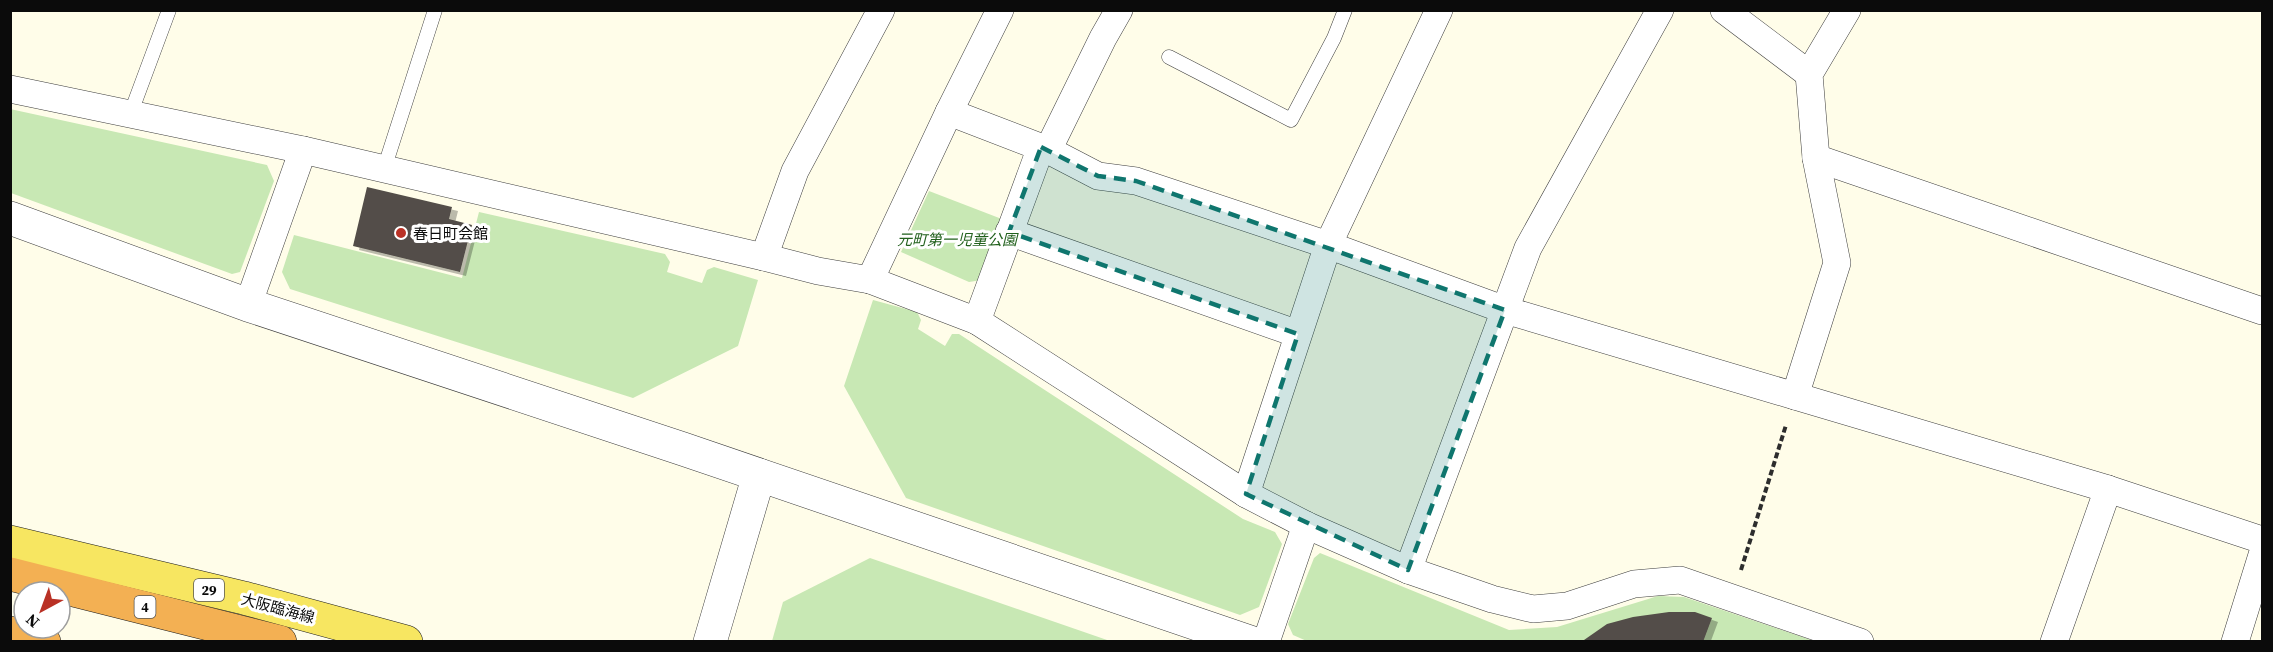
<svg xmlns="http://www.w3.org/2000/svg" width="2273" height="652" viewBox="0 0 2273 652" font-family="'Source Serif 4','Noto Sans JP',serif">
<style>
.green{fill:#c8e8b4}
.building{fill:#534e48;filter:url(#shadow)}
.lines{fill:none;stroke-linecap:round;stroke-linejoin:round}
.service-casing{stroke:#3e3e3e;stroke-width:15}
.minor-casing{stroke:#3e3e3e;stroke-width:28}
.tertiary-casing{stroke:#3e3e3e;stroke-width:34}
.primary-casing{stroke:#1c1c1c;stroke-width:34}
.motorway-casing{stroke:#1c1c1c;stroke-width:34}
.path{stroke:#2d2d2d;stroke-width:4;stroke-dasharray:6 3;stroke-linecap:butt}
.service{stroke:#fff;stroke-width:14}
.minor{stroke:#fff;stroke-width:27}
.tertiary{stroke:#fff;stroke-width:33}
.primary{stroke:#f7e661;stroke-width:33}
.motorway{stroke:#f3b053;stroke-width:33}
.marked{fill:#0f766e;fill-opacity:0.2;stroke:#0f766e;stroke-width:4.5;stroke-dasharray:12 8;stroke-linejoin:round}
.poi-dot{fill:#b93125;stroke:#fff;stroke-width:2}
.labels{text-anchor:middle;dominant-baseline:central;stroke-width:6;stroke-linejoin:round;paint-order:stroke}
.shield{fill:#fff;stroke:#545454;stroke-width:1.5}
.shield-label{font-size:14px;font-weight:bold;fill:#0b0b0b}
.poi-label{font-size:15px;fill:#0b0b0b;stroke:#fff;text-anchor:start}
.park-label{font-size:15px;font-style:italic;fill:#22611d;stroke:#fff}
.street-label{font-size:15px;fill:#0b0b0b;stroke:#fff}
</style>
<defs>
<filter id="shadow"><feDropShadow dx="6" dy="4" stdDeviation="0" flood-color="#0004"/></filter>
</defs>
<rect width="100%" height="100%" fill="#fffde9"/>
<g class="green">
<path d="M10 109 267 165 274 181 240 272 232 274 11 193Z"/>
<path d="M929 191 1007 221 982 280 969 282 901 252Z"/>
<path d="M479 212 665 254 670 262 667 272 702 283 707 270 714 267 758 280 738 346 633 398 290 289 282 272 294 235 462 278Z"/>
<path d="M873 300 917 312 921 320 918 329 945 346 952 334H959L1243 519 1275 532 1282 544 1259 607 1240 615 906 498 844 386Z"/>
<path d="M1320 553 1509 630 1557 627 1658 596 1684 597 1814 641 1309 642 1293 635 1288 624 1314 558Z"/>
<path d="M870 558 1110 641H772L783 602Z"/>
</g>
<g class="building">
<path d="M367 187 452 207 449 219 472 225 460 272 353 246Z"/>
<path d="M1669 612H1695L1712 618 1703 642 1584 640 1607 624 1633 617Z"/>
</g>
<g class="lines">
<g class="service-casing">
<g id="service">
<path d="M1169 57 1291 120 1334 38 1345 10"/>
<path d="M130 115 169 10"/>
<path d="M384 169 435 10"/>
</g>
</g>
<g class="minor-casing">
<g id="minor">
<path d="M1724 10 1809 74"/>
<path d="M1847 10 1809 74 1816 158 1837 263 1795 396 2108 489 2262 540"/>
<path d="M10 89 303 150 764 257 818 271 870 280 977 321 1246 494 1306 525 1408 570 1492 599 1533 609 1567 606 1634 584 1680 580 1860 642"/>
<path d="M949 112 1048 150 1098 176 1136 181 1328 245 1505 310 1795 396"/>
<path d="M1048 150 1103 38 1119 10"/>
<path d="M1816 158 2262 311"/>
<path d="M1009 232 1298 334"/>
<path d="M764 257 795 171 881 10"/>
<path d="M870 280 949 112 1000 10"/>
<path d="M248 305 303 150"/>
<path d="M977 321 1041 147"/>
<path d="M1246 494 1328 245 1439 10"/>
<path d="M1408 570 1528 248 1660 10"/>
<path d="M1266 642 1306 525"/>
<path d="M2054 642 2108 489"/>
<path d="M2235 642 2262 555"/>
</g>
</g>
<g class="tertiary-casing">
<g id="tertiary">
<path d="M10 218 248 305 683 449 1250 642"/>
<path d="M710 642 759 475"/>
</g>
</g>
<g class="primary-casing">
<path id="primary" d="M10 542 244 598 406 642"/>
</g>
<g class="motorway-casing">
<g id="motorway">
<path d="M10 574 280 642"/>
<path d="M10 633 44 642"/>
</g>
</g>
<path class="path" d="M1741 570 1786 425"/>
<use href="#service" class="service"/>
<use href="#minor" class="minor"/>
<use href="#tertiary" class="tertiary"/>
<use href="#primary" class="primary"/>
<use href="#motorway" class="motorway"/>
</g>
<path class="marked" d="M1041 147 1098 176 1136 181 1505 310 1408 570 1246 494 1298 334 1009 232Z"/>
<circle class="poi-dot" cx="401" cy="233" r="6"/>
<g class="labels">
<g class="shield">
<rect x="194" y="579" width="30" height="22" rx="4.5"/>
<rect x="134.5" y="596" width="21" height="22" rx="4.5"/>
</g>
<g class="shield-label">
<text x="209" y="590">29</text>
<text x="145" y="607">4</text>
</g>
<g class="poi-label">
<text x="413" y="233">春日町会館</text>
</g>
<g class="park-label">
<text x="957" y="239">元町第一児童公園</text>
</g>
<g class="street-label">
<text transform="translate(278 608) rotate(15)">大阪臨海線</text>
</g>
</g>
<rect width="2273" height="652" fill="none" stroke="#0b0b0b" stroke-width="24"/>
<g transform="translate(42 610) rotate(221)"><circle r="28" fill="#ffffff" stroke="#9d9d9d" stroke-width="1.5"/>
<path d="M0-4.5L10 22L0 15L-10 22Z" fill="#b93125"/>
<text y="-9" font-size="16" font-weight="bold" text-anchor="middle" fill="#0b0b0b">N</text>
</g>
</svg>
